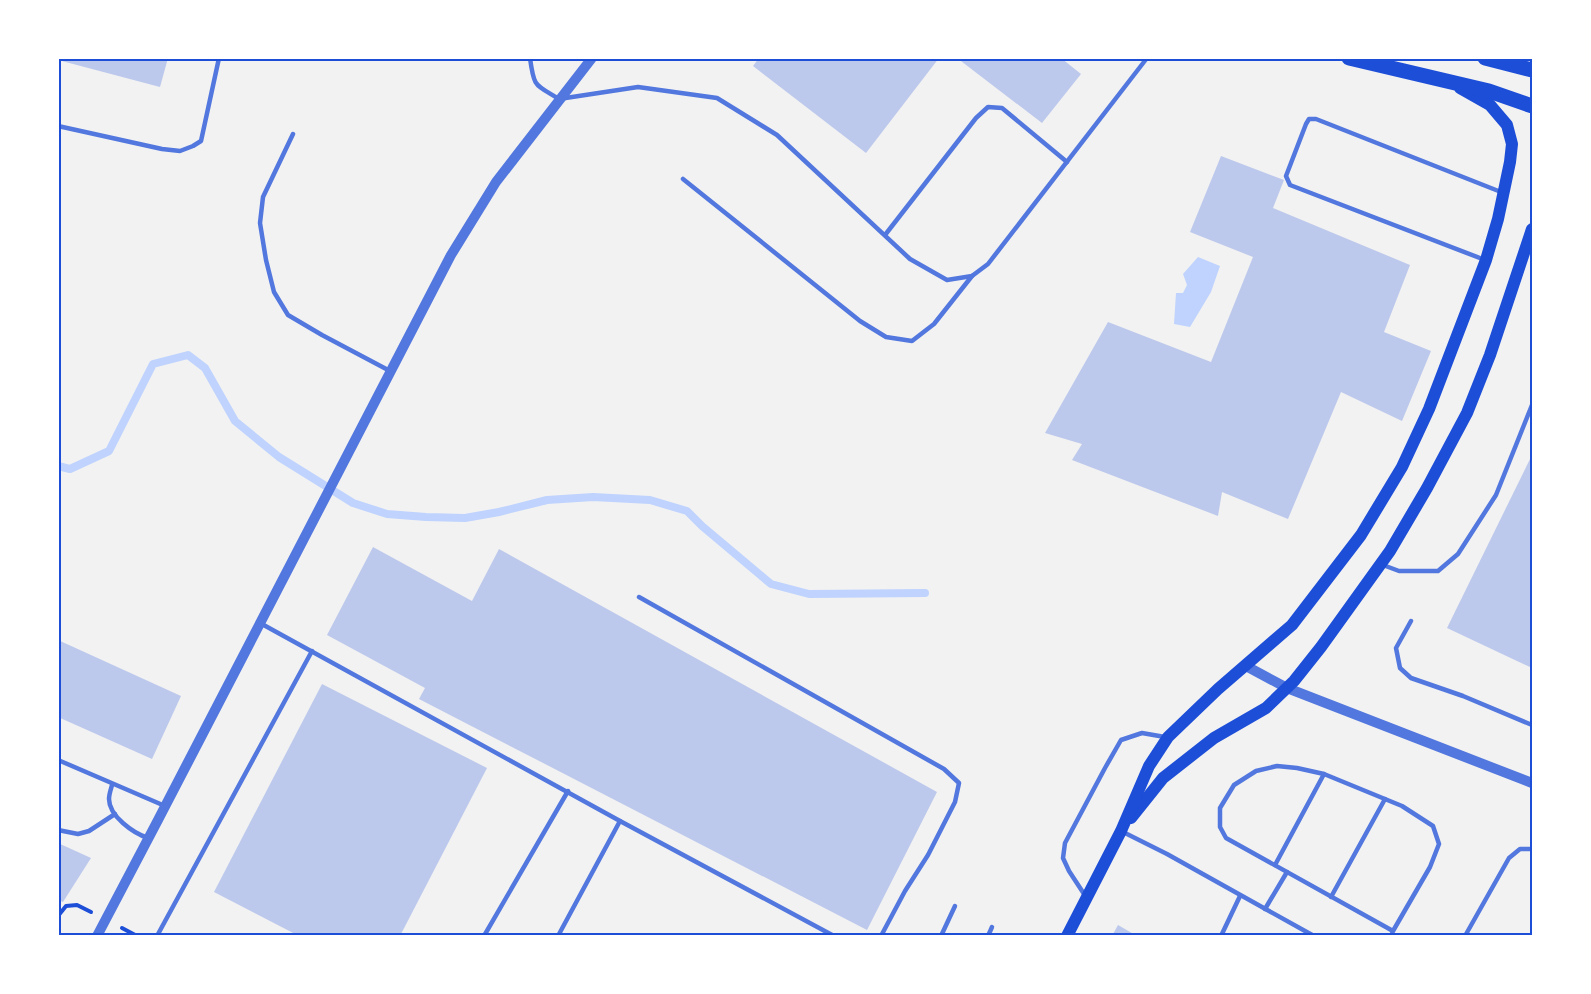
<svg xmlns="http://www.w3.org/2000/svg" width="1591" height="994" viewBox="0 0 1591 994" font-family="'Varela Round',sans-serif">
<style>
.water{fill:#bfd3fe}
.lines{fill:none;stroke-linecap:round;stroke-linejoin:round}
.stream{stroke:#bfd3fe;stroke-width:8}
.building{fill:#bdc9ec}
.path{stroke:#1d4ed8;stroke-width:4}
.service{stroke:#5277de;stroke-width:4.5}
.tertiary{stroke:#5277de;stroke-width:10}
.secondary{stroke:#1d4ed8;stroke-width:12}
.primary{stroke:#1d4ed8;stroke-width:15}
.neatline{fill:none;stroke:#1d4ed8;stroke-width:2}
</style>
<rect width="100%" height="100%" fill="#f2f2f2"/>
<path class="water" d="M1198 257 1220 266 1211 292 1190 327 1174 324 1176 293H1183L1187 285 1183 274Z"/>
<g class="lines">
<path class="stream" d="M58 466 70 469 109 451 153 364 188 355 205 368 235 421 279 457 353 503 387 514 426 517 465 518 499 512 547 500 593 497 650 500 687 511 702 526 771 584 809 594 925 593"/>
</g>
<g class="building">
<path d="M58 58H168L160 87 58 60Z"/>
<path d="M759 58H939L866 153 753 66Z"/>
<path d="M957 58H1061L1081 74 1042 123Z"/>
<path d="M1221 156 1284 180 1273 208 1410 265 1384 332 1431 351 1402 421 1341 392 1288 519 1222 492 1218 516 1072 460 1082 444 1045 433 1108 322 1211 362 1253 257 1190 232Z"/>
<path d="M1532 455V668L1447 628Z"/>
<path d="M373 547 472 601 499 549 937 792 867 930 419 699 425 688 327 635Z"/>
<path d="M58 640 181 696 152 759 58 717Z"/>
<path d="M322 684 487 768 400 936H299L214 892Z"/>
<path d="M58 843 91 858 63 902 58 900Z"/>
<path d="M1118 925 1137 936H1112Z"/>
</g>
<g class="lines">
<g class="path">
<path d="M58 916 66 906 77 905 91 912"/>
<path d="M122 928 137 936"/>
</g>
<g class="service">
<path d="M530 58C534 88 535 84 559 99L638 87 717 98 777 135 910 259 947 280 972 276 988 264 1147 58"/>
<path d="M58 126 162 149 180 151 193 146 201 141 219 58"/>
<path d="M293 134 263 197 260 223 266 260 274 292 288 315 322 335 390 371"/>
<path d="M683 179 860 321 886 337 912 341 934 324 972 276"/>
<path d="M885 235 976 118 988 107 1002 108 1067 162"/>
<path d="M1485 260 1290 185 1286 176 1306 124 1309 119H1316L1501 192"/>
<path d="M1383 565 1399 571H1438L1458 554 1496 495 1532 405"/>
<path d="M639 597 944 769 959 783 955 802 928 855 905 891 881 936"/>
<path d="M1411 621 1396 648 1400 668 1411 678 1463 696 1532 725"/>
<path d="M260 623 620 821 834 936"/>
<path d="M58 760 165 806"/>
<path d="M112 785C111 789 109 794 109 799 109 816 133 833 148 838"/>
<path d="M58 830 78 834 89 831 115 814"/>
<path d="M1123 832 1167 854 1314 936"/>
<path d="M1275 865 1324 774"/>
<path d="M1086 897 1069 871 1063 858 1065 843 1105 768 1121 740 1142 733 1165 737"/>
<path d="M1331 897 1385 799"/>
<path d="M1265 909 1287 872"/>
<path d="M157 936 312 651"/>
<path d="M484 936 568 791"/>
<path d="M558 936 620 821"/>
<path d="M941 936 955 906"/>
<path d="M988 936 992 927"/>
<path d="M1221 936 1240 896"/>
<path d="M1391 936 1393 931 1430 867 1439 844 1433 826 1402 806 1324 774 1297 768 1277 766 1256 771 1234 785 1220 808V827L1226 838 1393 931"/>
<path d="M1465 936 1509 858 1520 849H1532"/>
</g>
<g class="tertiary">
<path d="M1246 666 1287 688 1532 783"/>
<path d="M97 936 158 820 451 255 496 182 592 58"/>
</g>
<g class="secondary">
<path d="M1131 818 1163 778 1214 738 1266 708 1294 681 1321 647 1390 551 1427 488 1467 413 1490 355 1532 229"/>
<path d="M1067 936 1121 831 1149 766 1168 737 1218 689 1292 625 1361 535 1402 467 1429 409 1486 260 1498 219 1510 162 1512 144 1507 125 1490 105 1460 88"/>
</g>
<g class="primary">
<path d="M1349 58 1489 91 1532 106"/>
<path d="M1485 58 1532 70"/>
</g>
</g>
<rect width="1591" height="994" fill="none" stroke="#ffffff" stroke-width="120"/>
<rect x="60" y="60" width="1471" height="874" class="neatline"/>
</svg>
